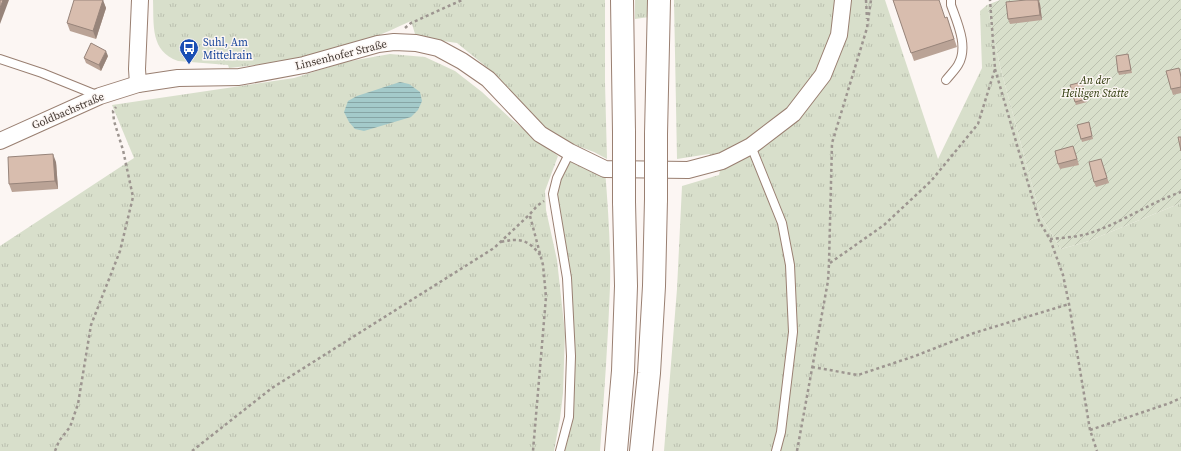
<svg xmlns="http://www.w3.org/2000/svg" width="1181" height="451" viewBox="0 0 1181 451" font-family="'Source Serif 4',serif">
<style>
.grass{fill:url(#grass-tufts)}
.garden{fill:url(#garden-furrows)}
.water{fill:url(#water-rules)}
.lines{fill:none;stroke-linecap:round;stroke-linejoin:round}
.lane-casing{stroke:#997f71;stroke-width:10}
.street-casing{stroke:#997f71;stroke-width:18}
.highway-casing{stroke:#997f71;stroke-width:24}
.path{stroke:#9d9590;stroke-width:2.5;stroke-dasharray:3 3;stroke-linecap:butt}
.lane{stroke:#fff;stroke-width:8}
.street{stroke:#fff;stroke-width:16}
.highway{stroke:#fff;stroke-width:22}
.highway-bridge-casing{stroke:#997f71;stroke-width:24;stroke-linecap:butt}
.highway-bridge{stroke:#fff;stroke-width:22}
.wall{fill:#baa396}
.shaded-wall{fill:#97847a}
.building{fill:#d8bdae;stroke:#97847a}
.labels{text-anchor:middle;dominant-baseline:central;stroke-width:3;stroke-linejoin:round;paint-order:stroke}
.transit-label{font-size:11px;fill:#164399;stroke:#fcf6f3;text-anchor:start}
.street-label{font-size:11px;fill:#433832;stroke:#fcf6f3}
.park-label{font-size:11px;font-style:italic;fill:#293505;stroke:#fcf6f3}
</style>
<defs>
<pattern id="grass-tufts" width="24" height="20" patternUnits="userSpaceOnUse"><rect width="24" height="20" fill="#d8dfcb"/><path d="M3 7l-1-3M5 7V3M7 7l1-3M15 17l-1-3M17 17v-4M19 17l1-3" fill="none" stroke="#bbc0af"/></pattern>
<pattern id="garden-furrows" width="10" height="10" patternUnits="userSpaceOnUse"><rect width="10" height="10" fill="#d8dfcb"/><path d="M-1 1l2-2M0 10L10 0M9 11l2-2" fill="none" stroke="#bbc0af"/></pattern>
<pattern id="water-rules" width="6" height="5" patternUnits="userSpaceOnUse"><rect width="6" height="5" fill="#a4caca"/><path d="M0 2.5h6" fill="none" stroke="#87a5a5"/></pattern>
</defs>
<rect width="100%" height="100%" fill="#fcf6f3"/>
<g class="grass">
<path d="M153 0H605V83L607 159 594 152 556 138 532 114 494 73 457 43 416 37 411 21C383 34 353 47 322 54 291 61 260 65 229 68L228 65 178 61C150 51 154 25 153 0Z"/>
<path d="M635 0H649V17L635 19Z"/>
<path d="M674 0H885L938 159 982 68 980 11 987 5 1000 66 1040 215 1061 249 1086 242 1181 203V451H664L677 289 682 186 719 175 722 161 709 154 677 159Z"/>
<path d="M390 54 425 57 455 71 482 92 511 119 558 156 545 191 546 210 557 260 565 333 563 393 560 419 554 451H0V246L134 158 112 105 294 78 345 62Z"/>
<path d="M570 152 605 169C608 208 611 248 610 287 608 342 604 396 600 451H560L569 417 567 278 553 194Z"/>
</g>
<path class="garden" d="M1000 0H1181V203L1086 242 1061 249 1040 215 1000 66 987 5Z"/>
<path class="water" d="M400 82 409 84 420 92 422 101 418 110 411 117 364 131 355 129 349 122 344 112 348 101 357 96Z"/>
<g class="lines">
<g class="lane-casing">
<g id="lane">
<path d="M0 59 42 73 99 96"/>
<path d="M946 80C950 75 955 70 958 65 969 47 957 22 951 5V0"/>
<path d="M751 146 782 223 790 265 793 332 781 432 776 451"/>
<path d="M560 451 569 417 571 356 567 278 553 194 557 178 570 152"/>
</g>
</g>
<g class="street-casing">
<g id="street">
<path d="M138 84 137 69 140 0"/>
<path d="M0 141 100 96 138 84 178 78 239 77 304 65 378 44 394 42 416 43 438 48 462 61 488 79 540 134 570 152 605 169 688 170 722 161 751 146 793 114 823 75 839 35 843 0"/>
</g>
</g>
<g class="highway-casing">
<g id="highway">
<path d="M622 0 624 132"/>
<path d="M656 134 659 0"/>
<path d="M616 451 623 371 626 286 624 202"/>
<path d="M641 451 649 373 654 286 656 199"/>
</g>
</g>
<g class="path">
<path d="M866 0 867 19"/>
<path d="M405 28 411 23 462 0"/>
<path d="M995 69 1039 221 1050 239 1063 275 1069 304 1090 430 1097 451"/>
<path d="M530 216 543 265 546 297 533 451"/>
<path d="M1050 239C1062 238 1076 237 1087 234 1120 224 1149 203 1181 192"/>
<path d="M501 242C519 238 528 239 540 255"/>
<path d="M830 263 884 225 931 181 978 124 995 69 990 0"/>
<path d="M812 367 858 375 915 356 974 333 1069 304"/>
<path d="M1090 430 1170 403 1181 398"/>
<path d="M55 451 59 441 70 427 78 404 91 325 120 251 133 197 123 150 114 121 113 111 116 107"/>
<path d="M192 451 272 388 494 248 529 215 537 206 544 201"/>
<path d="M797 451 828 281 829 263 832 143 867 28 871 0"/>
</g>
<use href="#lane" class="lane"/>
<use href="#street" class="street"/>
<use href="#highway" class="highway"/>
<g class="highway-bridge-casing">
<g id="highway-bridge">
<path d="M624 132V202"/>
<path d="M656 199V134"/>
</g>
</g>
<use href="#highway-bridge" class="highway-bridge"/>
</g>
<g class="wall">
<path d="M893 0 945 18 947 17 957 47 914 61Z"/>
<path d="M1026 0H1039L1040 4 1042 20 1010 24 1008 19Z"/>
<path d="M103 1 106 8 96 39 70 31 67 23Z"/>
<path d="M1128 54 1132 73 1119 75 1118 72Z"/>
<path d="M108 56 101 71 86 63 84 58Z"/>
<path d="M1179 68 1181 74V93L1173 95 1171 89Z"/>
<path d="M1083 85 1087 102 1076 105 1075 102Z"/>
<path d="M1089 122 1093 139 1082 142 1077 125Z"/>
<path d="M1075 151 1079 165 1060 169 1058 164Z"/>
<path d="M1101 159 1109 183 1096 187 1094 182Z"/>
<path d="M56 162 58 189 12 192 9 184Z"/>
</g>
<g class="shaded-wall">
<path d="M3 0H9L0 24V8Z"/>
<path d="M99 0H103L106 8 96 39 93 31Z"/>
<path d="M1038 0 1040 4 1042 20 1040 15Z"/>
<path d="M106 51 108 56 101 71 99 65Z"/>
<path d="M53 154 56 162 58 189 55 181Z"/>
</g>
<g class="building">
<path d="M0 0H3L0 8Z"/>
<path d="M74 0H103L93 31 67 23Z"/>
<path d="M893 0H939L945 18 947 17 954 39 911 53Z"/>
<path d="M1026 0H1038L1040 15 1008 19 1006 2Z"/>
<path d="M91 43 106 51 99 65 84 58Z"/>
<path d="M1128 54 1131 70 1118 72 1116 56Z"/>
<path d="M1179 68 1181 77V87L1171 89 1166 71Z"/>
<path d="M1082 82 1086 99 1075 102 1070 85Z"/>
<path d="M1089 122 1092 136 1081 139 1077 125Z"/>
<path d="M1178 137H1181V151Z"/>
<path d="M1073 146 1077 159 1058 164 1055 151Z"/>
<path d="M53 154 55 181 9 184 8 157Z"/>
<path d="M1101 159 1107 178 1094 182 1089 162Z"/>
</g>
<defs>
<g id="bus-pin" transform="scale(1)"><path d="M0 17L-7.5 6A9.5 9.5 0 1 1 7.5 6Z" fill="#1a4fb4" stroke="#fcf6f3"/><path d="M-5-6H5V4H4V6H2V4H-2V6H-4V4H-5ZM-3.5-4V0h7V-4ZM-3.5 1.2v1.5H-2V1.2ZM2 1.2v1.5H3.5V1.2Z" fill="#fff"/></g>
</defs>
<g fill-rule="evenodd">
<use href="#bus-pin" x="189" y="48"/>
</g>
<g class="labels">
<g class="transit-label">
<text x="203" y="42">Suhl, Am<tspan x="203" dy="13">Mittelrain</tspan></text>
</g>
<g class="street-label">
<text transform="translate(341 55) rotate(-14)">Linsenhofer Straße</text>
<text transform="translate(68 111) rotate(-23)">Goldbachstraße</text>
</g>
<g class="park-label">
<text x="1095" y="80">An der<tspan x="1095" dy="13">Heiligen Stätte</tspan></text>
</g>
</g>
</svg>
